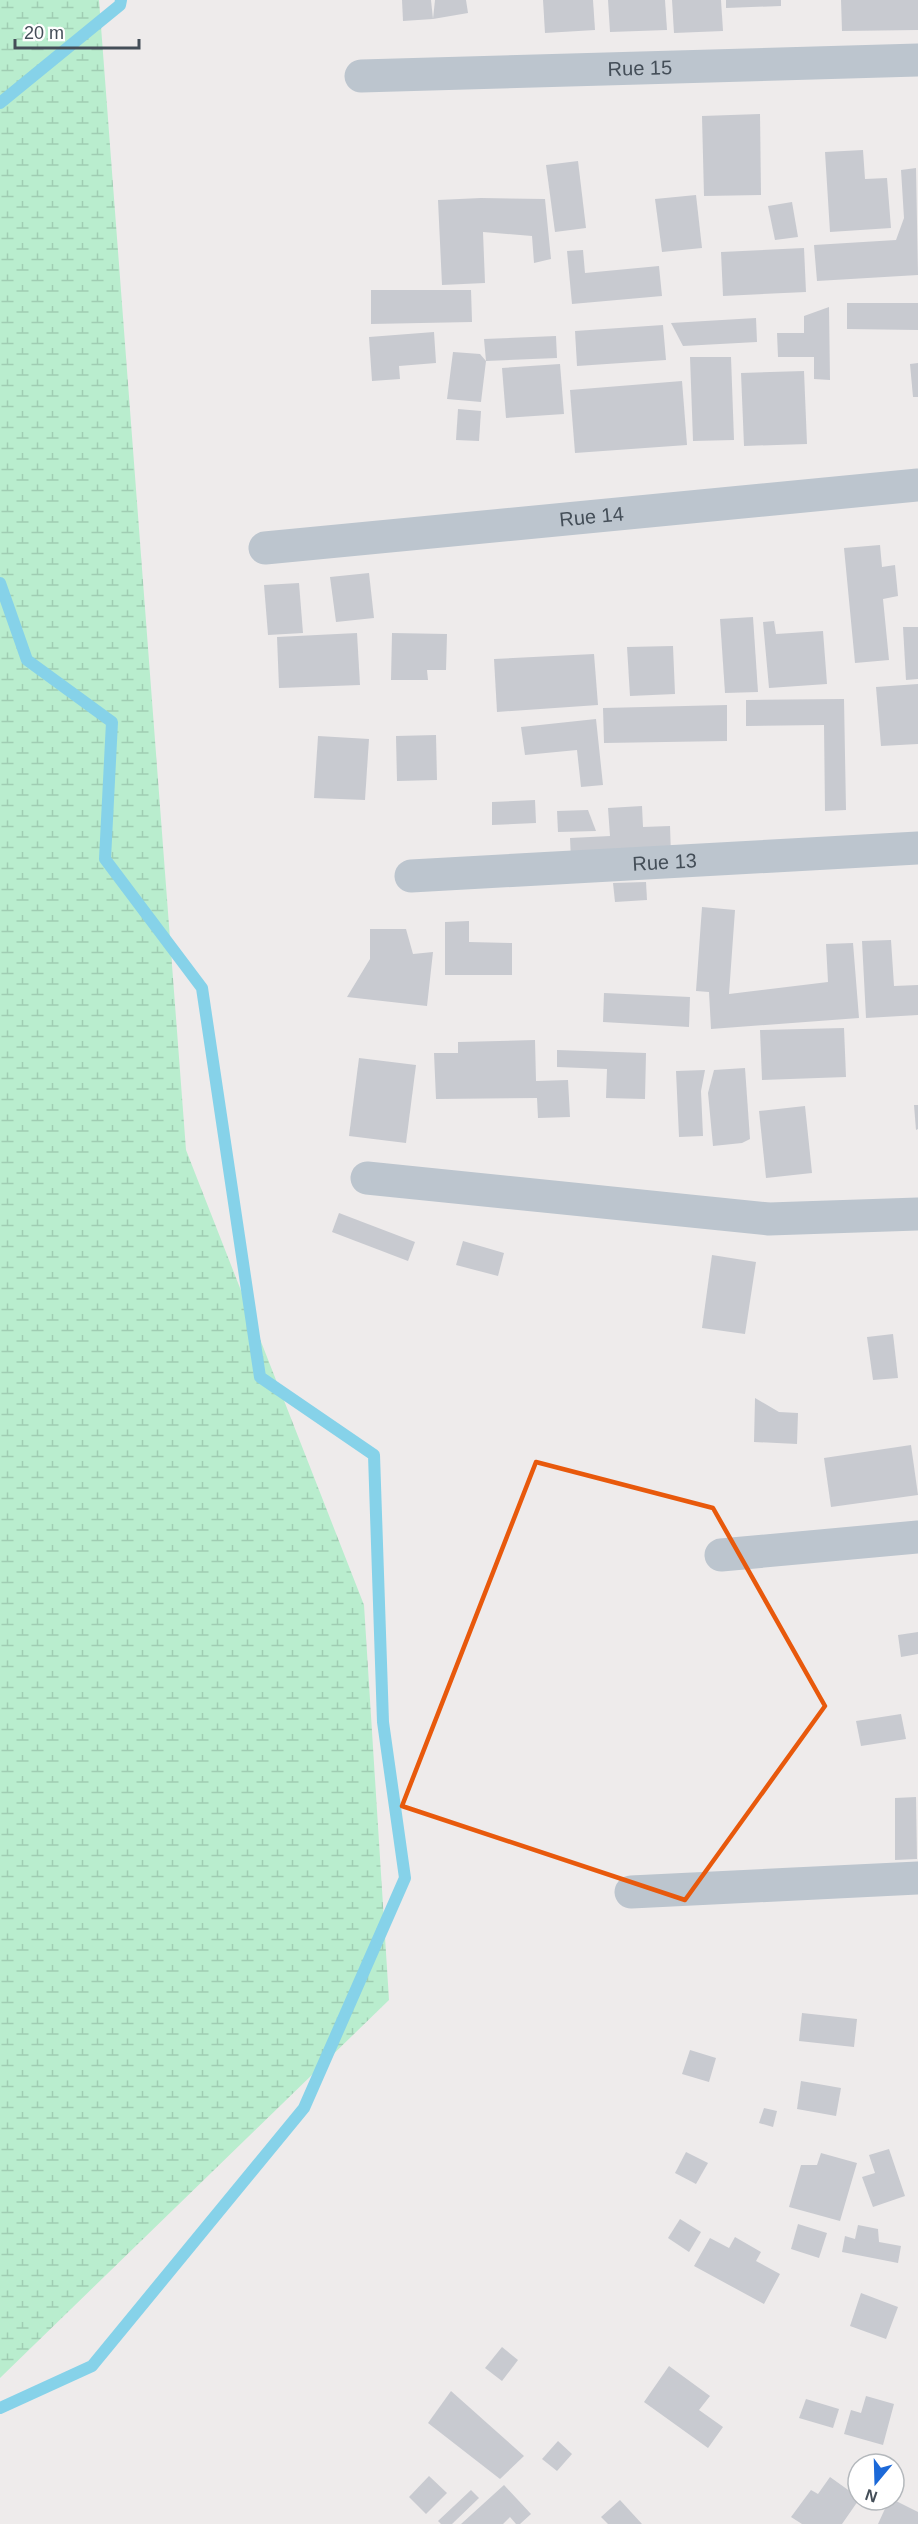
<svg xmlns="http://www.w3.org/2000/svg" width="918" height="2524" viewBox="0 0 918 2524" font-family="Arial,sans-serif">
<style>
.wetland{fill:url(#wetland-marsh)}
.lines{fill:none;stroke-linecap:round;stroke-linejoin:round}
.stream{stroke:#86d2e9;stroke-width:12}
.building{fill:#c8cad0}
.minor{stroke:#bcc5ce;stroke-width:33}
.marked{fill:none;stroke:#e8590c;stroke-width:4.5;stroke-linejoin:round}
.labels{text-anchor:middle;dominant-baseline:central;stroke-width:4.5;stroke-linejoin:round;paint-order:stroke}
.street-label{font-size:20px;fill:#444e58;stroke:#fff}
</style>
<defs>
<pattern id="wetland-marsh" width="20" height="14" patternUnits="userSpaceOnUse" patternTransform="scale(1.5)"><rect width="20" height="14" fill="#b9edce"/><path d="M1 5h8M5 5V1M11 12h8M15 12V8" fill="none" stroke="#a0cdb3"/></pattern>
</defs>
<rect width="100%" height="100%" fill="#eeebeb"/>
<path class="wetland" d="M0 0H99L186 1150 364 1605 389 2000 0 2378Z"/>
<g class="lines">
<g class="stream">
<path d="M0 103 120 5 121 0"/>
<path d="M0 583 27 660 112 722 105 859 202 988 260 1377 374 1455 383 1722 405 1878 304 2108 92 2366 0 2408"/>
</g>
</g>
<g class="building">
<path d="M402 0H431L433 19 403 21Z"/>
<path d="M435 0H466L468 13 433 19Z"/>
<path d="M543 0H593L595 30 545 33Z"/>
<path d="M608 0H665L667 30 610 32Z"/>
<path d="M672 0H721L723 31 674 33Z"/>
<path d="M726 0H781V6L726 8Z"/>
<path d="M841 0H918V30L842 31Z"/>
<path d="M760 114 761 195 704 196 702 116Z"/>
<path d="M863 150 865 179 887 178 891 228 830 232 825 152Z"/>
<path d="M578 161 586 228 555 232 546 165Z"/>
<path d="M916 168 918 275 817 281 814 245 896 240 904 218 901 170Z"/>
<path d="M696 195 702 248 662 252 655 199Z"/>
<path d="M481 198 545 199 551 259 534 263 532 236 483 232 485 283 442 285 438 200Z"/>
<path d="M792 202 798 237 775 240 768 206Z"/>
<path d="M804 248 806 292 723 296 721 252Z"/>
<path d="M583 250 585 273 659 266 662 296 572 304 567 251Z"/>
<path d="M371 290H471L472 322 371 324Z"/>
<path d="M847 303H918V330L847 329Z"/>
<path d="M829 307 830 380 814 379V357H778L777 333H804V316Z"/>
<path d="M756 318 757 342 683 346 671 323Z"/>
<path d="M663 325 666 360 577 366 575 331Z"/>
<path d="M434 332 436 363 399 366 400 379 372 381 369 337Z"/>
<path d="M556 336 557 358 486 361 481 402 447 399 453 352 480 354 486 361 484 339Z"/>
<path d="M690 357H731L734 440 693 441Z"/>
<path d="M918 363V397H913L910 364Z"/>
<path d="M560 364 564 414 506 418 502 368Z"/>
<path d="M804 371 807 444 744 446 741 373Z"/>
<path d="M682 381 687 445 575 453 570 390Z"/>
<path d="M458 409 481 411 479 441 456 440Z"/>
<path d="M880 545 882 567 895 565 898 596 883 599 889 660 855 663 844 548Z"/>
<path d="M369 573 374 618 336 622 330 577Z"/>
<path d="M299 583 303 633 268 635 264 585Z"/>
<path d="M753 617 758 692 725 693 720 619Z"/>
<path d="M774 621 776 634 823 631 827 684 769 688 763 622Z"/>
<path d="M903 627H918V679L906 680Z"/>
<path d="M357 633 360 685 279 688 277 637Z"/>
<path d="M392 633 447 634 446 670H427L428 680H391Z"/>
<path d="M673 646 675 694 630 696 627 647Z"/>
<path d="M594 654 598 705 497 712 494 659Z"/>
<path d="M918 684V744L881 746 876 687Z"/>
<path d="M844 699 846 810 825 811 824 725 746 726V700Z"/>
<path d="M727 705V741L604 743 603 708Z"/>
<path d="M596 719 603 785 581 787 577 750 525 755 521 727Z"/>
<path d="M436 735 437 780 397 781 396 736Z"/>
<path d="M318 736 369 739 365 800 314 798Z"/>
<path d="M535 800 536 823 492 825V802Z"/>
<path d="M642 806 643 827 670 826 671 855 571 860 570 838 610 836 608 808Z"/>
<path d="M588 810 596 831 558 832 557 811Z"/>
<path d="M646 882 647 900 615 902 613 883Z"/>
<path d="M702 907 735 910 729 994 828 982 826 944 853 943 859 1018 711 1029 709 992 696 991Z"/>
<path d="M469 921V942L512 943V975H445V922Z"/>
<path d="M370 929H406L413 954 433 952 427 1006 347 997 370 959Z"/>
<path d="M891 940 894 986 918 985V1015L866 1018 862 941Z"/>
<path d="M604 993 690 997 689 1027 603 1022Z"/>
<path d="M844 1028 846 1077 762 1080 760 1030Z"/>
<path d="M535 1040 536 1081 568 1080 570 1117 538 1118 537 1098 436 1099 434 1053H458V1042Z"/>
<path d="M557 1050 646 1053 645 1099 606 1098 607 1069 557 1067Z"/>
<path d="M359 1058 416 1065 406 1143 349 1136Z"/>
<path d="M745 1068 750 1139 742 1143 713 1146 708 1093 714 1070Z"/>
<path d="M705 1070 701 1091 703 1136 679 1137 676 1071Z"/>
<path d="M914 1105H918V1129L916 1130Z"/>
<path d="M805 1106 812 1173 766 1178 759 1111Z"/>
<path d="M339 1213 415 1242 408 1261 332 1232Z"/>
<path d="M463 1241 504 1253 498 1276 456 1265Z"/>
<path d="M712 1255 756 1262 745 1334 702 1328Z"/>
<path d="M893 1334 898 1378 873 1380 867 1337Z"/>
<path d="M755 1398 779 1412 798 1413 797 1444 754 1442Z"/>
<path d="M911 1445 918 1495 831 1507 824 1458Z"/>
<path d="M918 1632V1654L901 1657 898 1635Z"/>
<path d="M901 1714 906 1739 861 1746 856 1721Z"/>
<path d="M916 1797 917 1859 895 1860V1798Z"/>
<path d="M802 2013 857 2019 854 2047 799 2041Z"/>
<path d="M690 2050 716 2058 709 2082 682 2074Z"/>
<path d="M801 2081 841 2088 836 2116 797 2109Z"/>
<path d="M764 2108 777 2111 773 2127 759 2123Z"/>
<path d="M889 2149 905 2196 873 2207 862 2177 875 2173 869 2155Z"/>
<path d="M686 2152 708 2163 696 2184 675 2173Z"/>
<path d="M821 2153 857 2163 840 2221 789 2207 801 2165H817Z"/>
<path d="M680 2219 701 2232 689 2252 668 2238Z"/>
<path d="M798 2224 827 2233 819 2258 791 2249Z"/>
<path d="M858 2225 878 2229 879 2242 901 2246 898 2263 842 2252 845 2236 855 2239Z"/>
<path d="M735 2237 761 2252 756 2261 780 2274 764 2304 694 2266 710 2238 729 2248Z"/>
<path d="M861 2293 898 2307 886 2339 850 2326Z"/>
<path d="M502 2347 518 2360 502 2381 485 2368Z"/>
<path d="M669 2366 710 2396 699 2410 723 2427 708 2448 644 2402Z"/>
<path d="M451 2391 524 2456 500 2479 428 2423Z"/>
<path d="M866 2396 894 2404 883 2445 844 2434 851 2410 861 2413Z"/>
<path d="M806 2399 839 2409 833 2428 799 2418Z"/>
<path d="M558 2441 572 2454 557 2471 542 2459Z"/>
<path d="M429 2476 447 2493 426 2514 409 2497Z"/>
<path d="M830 2477 858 2497V2501L842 2524H802L791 2517 811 2490 818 2494Z"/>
<path d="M504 2485 531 2514 520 2524H516L510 2517 503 2524H461Z"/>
<path d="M471 2490 479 2498 452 2524H441L438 2521Z"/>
<path d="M620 2500 642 2524H608L601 2517Z"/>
<path d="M889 2500H894L918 2512V2524H878Z"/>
</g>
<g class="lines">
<g class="minor">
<path id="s1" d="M361 76 918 60"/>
<path id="s2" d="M265 548 918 485"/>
<path id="s3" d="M411 876 918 848"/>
<path d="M367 1178 769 1219 918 1214"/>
<path d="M721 1555 918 1537"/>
<path d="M631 1892 918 1878"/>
</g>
</g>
<path class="marked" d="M536 1462 713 1508 825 1706 685 1900 402 1806Z"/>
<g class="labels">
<g class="street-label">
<text stroke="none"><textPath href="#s1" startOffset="279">Rue 15</textPath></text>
<text stroke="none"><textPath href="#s2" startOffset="328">Rue 14</textPath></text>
<text stroke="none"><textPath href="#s3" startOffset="254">Rue 13</textPath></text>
</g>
</g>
<g transform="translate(876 2482) rotate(199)"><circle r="28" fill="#ffffff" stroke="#b4b8bc" stroke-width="1.5"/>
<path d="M0-4.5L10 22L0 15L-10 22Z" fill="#1c69d8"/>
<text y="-9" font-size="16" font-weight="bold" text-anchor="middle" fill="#444e58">N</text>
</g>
<path d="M15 39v9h124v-9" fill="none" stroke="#444e58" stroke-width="3"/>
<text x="24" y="39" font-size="18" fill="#444e58" stroke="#ffffff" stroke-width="4.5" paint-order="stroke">20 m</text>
</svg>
